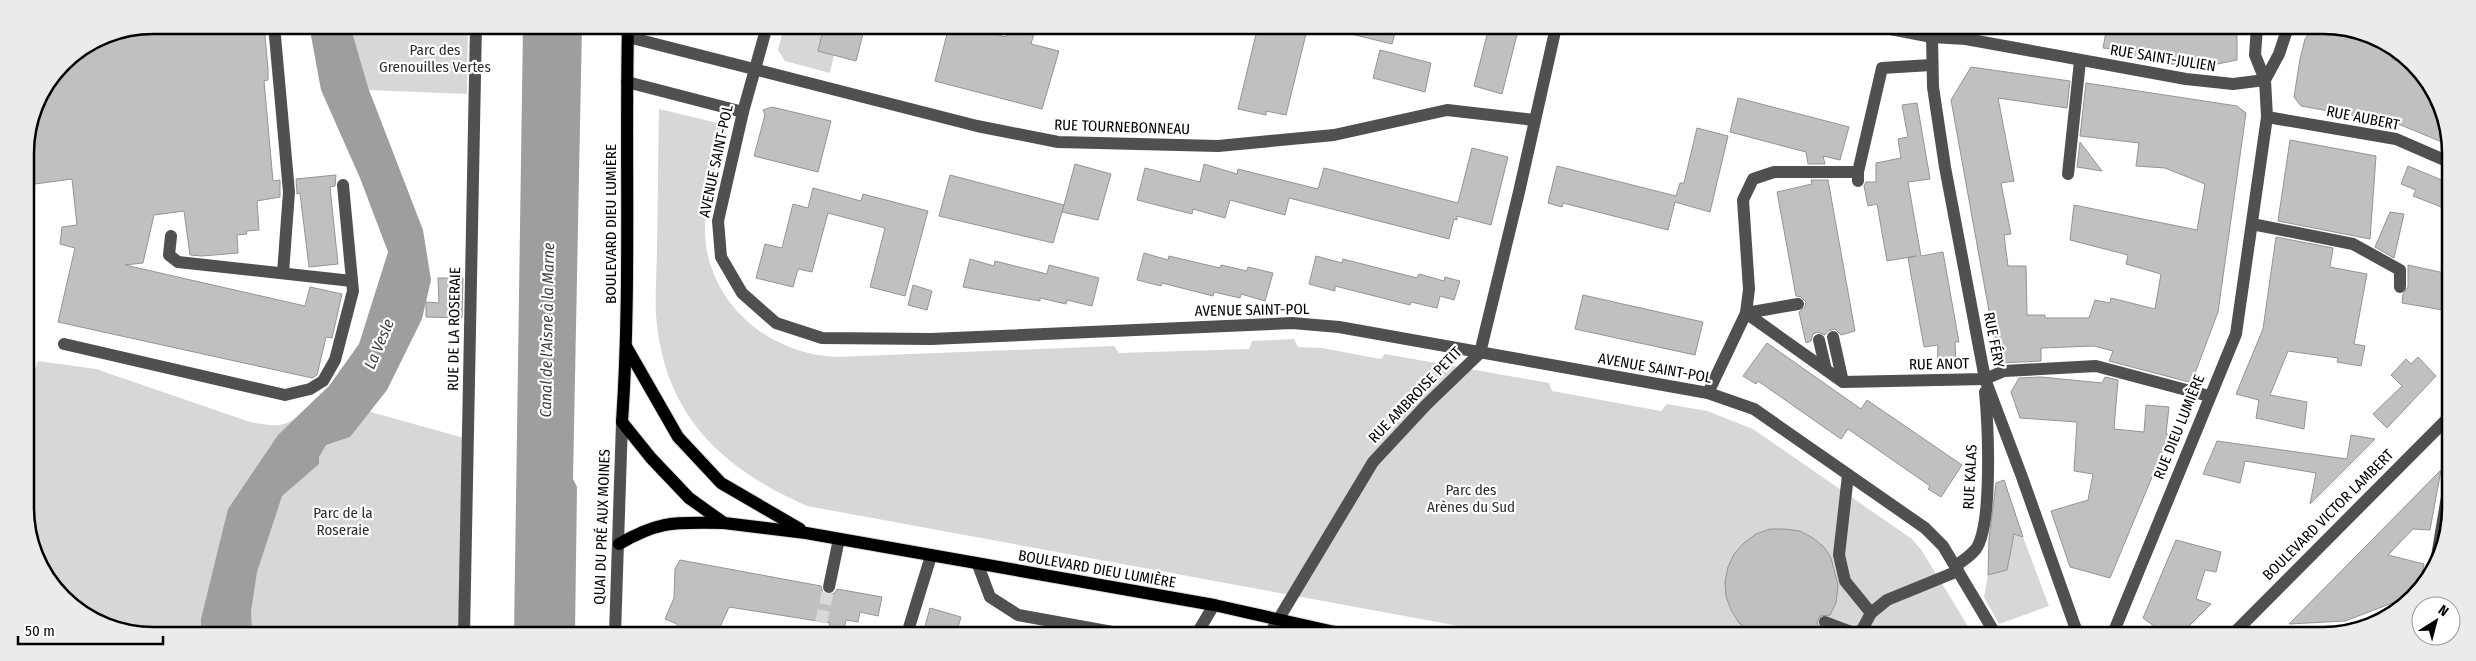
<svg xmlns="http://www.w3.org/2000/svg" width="2476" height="661" viewBox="0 0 2476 661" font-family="'Fira Sans Condensed',sans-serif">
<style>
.green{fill:#d7d7d7}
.water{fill:#9e9e9e}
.building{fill:#c0c0c0;stroke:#949494}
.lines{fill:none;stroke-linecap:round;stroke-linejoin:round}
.minor-tunnel{stroke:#d9d9d9;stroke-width:12;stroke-dasharray:12 6;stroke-linecap:butt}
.major-casing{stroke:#dbdbdb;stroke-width:14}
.minor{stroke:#505050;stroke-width:12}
.major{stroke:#000;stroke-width:12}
.labels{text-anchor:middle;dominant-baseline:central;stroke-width:4.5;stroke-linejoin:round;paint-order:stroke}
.park-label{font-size:15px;fill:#2e2e2e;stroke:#fff}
.street-label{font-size:15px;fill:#000;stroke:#fff}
.water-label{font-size:16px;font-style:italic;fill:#3f3f3f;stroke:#fff}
.rim{fill:none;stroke:#000;stroke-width:2.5}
</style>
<rect width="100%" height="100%" fill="#fff"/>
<g class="green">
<path d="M350 25H468L467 94 369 90Z"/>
<path d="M784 26H824L818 51 834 55 830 73 785 61 778 50Z"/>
<path d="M659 109 722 124 726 132C718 162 706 194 705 225 703 298 765 354 836 357L1114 346 1119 353 1249 349 1252 341 1294 339 1298 347 1322 348 1381 359 1385 354 1549 383 1552 391 1661 411 1667 404 1707 411 1753 429 1912 539 1922 551 1969 628 1970 635H1508L807 506C725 470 668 419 657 326 654 300 657 272 657 246 658 200 658 154 659 109Z"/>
<path d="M38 361 96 369 250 422C290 430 289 424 317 397L464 438 458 634 127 633 63 599 28 534 27 392Z"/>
<path d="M2014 534 2023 537 2049 606 1999 624 1984 597 1988 575 2007 570Z"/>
</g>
<g class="water">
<path d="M309 25H350L369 90 423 230 431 280 422 319 387 390 350 437 326 445 319 457V464L282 496 257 572 251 611 252 634H201V619L228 509 278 435 329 386 359 344 388 252 360 178 321 90Z"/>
<path d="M523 25H582L573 479 577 487 575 634H514Z"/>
</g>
<g class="building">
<path d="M152 25H264L268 69V80L264 81 273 181 280 180V197L257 201 259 230 246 231 247 234 237 235 238 253 202 256 190 255 184 211 154 215 143 263 125 265 305 306 310 287 342 294 332 338 326 337 317 375 312 378 58 322 75 248 60 244 62 227 77 225 72 179 35 184 25 180V144L35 103 63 62 84 58 85 47 104 35Z"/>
<path d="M824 26H865L856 61 818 51Z"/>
<path d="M949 26H963L1006 37 1008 26H1036L1031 44 1059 51 1042 109 935 81Z"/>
<path d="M1258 26H1292L1307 30 1286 115 1266 111V115L1238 109Z"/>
<path d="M1344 26H1397L1392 44 1343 32Z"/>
<path d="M1489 27H1519L1502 94 1474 86Z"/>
<path d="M2107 27H2237V60L2198 68 2113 55V49L2103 48Z"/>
<path d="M2314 27 2349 28 2394 52 2392 59 2418 71 2449 128V145L2396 123 2301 106 2294 97 2300 59 2305 39Z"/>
<path d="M1380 50 1431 63 1425 92 1373 78Z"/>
<path d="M1971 67 2070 81 2067 108 1998 98 2014 181 2001 183 2011 234 2004 235 2008 266H2026L2027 315H2045V318H2089L2095 300 2110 303 2111 298 2155 309 2161 274 2126 264 2128 255 2070 240 2074 205 2197 230 2205 184 2165 168 2136 166 2139 143 2080 136 2086 83 2237 106 2246 113 2218 312 2192 381 2189 382 2109 361 2113 351 2094 346 2041 348V361L2001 363 1989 311 1951 100Z"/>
<path d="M1738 98 1849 127 1840 160 1823 156 1825 164H1808L1806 152 1730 132Z"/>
<path d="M1917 103 1930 179 1908 182 1921 256 1943 252 1959 342H1955L1956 366H1937L1938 345 1924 347 1908 258 1916 256 1887 261 1877 204 1868 206 1864 186 1866 182H1876V163L1901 158 1898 139 1908 137 1902 105Z"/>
<path d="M772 107 831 121 818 172 754 156 765 115 763 110Z"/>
<path d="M1697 128 1728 136 1710 212 1675 202 1668 230 1563 203 1562 207 1548 203 1557 166 1676 196 1680 183H1684Z"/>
<path d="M2290 140 2376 156 2370 239 2278 221Z"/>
<path d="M2080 142 2102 171 2077 167Z"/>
<path d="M1472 148 1508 157 1491 225 1457 216V220L1454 219 1449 239 1289 198 1285 215 1230 200 1225 218 1193 209 1192 214 1137 200 1145 168 1200 182 1204 164 1237 174 1238 169 1318 189 1324 168 1458 203Z"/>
<path d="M1075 164 1111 174 1098 220 1062 212Z"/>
<path d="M2408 166 2449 183V210L2413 196 2416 190 2401 184Z"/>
<path d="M336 175 335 186 330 187 338 264 309 267 300 193 297 194 296 179Z"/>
<path d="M950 175 1064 205 1053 243 939 216Z"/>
<path d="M1811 180H1828L1855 331 1841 335 1835 329 1828 331 1825 335 1818 332 1813 334 1811 341 1806 343 1799 312 1805 307 1806 302 1801 297 1796 296 1777 192 1812 184Z"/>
<path d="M813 188 861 201 863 194 928 211 905 296 870 287 885 228 828 213 812 272 798 269 793 287 756 278 765 244 782 248 793 204 808 208Z"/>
<path d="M2390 212 2404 214 2394 258 2375 247Z"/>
<path d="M2276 237 2333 248 2330 267 2367 274 2354 344 2365 346 2361 366 2337 362 2338 358 2288 351 2270 395 2307 402 2304 429 2256 418 2259 400 2236 394 2263 329Z"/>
<path d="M1144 253 1168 260 1169 256 1220 268 1221 265 1247 271 1248 267 1273 273 1265 301 1241 294 1240 298 1214 292 1213 296 1162 283 1161 286 1137 280Z"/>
<path d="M1316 256 1342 263 1343 259 1417 278 1419 274 1444 281 1445 277 1460 281 1454 300 1440 296 1437 308 1411 302 1410 305 1335 286V291L1309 284Z"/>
<path d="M970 259 994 266 995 261 1047 274 1049 265 1099 278 1092 306 1067 300 1066 304 1040 298V301L963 287Z"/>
<path d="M2408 265 2449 274V311L2402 303 2403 294 2408 287Z"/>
<path d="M438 278H463L462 318 426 317V302L439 303Z"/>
<path d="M913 285 932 291 927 310 908 305Z"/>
<path d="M1583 295 1703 322 1695 355 1575 329Z"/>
<path d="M1767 343 1861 409 1867 400 1962 465 1941 497 1928 489 1930 486 1848 429 1841 439 1758 381 1756 384 1743 376Z"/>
<path d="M2418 357 2436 376 2387 428 2373 414 2402 386 2391 375 2406 359 2411 364Z"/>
<path d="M2041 377 2102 383 2105 377 2118 380 2114 429 2144 432 2146 405 2169 407 2166 434H2170L2110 578 2070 567 2051 511 2088 500 2093 474 2074 471 2077 422 2020 418 2011 392 2019 378Z"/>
<path d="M2351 435 2375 439 2310 504 2316 473 2245 461 2240 483 2203 474 2217 441 2347 459Z"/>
<path d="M2441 470 2430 530 2413 529 2388 555 2424 564 2419 589 2416 594 2345 621 2289 624Z"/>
<path d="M2004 480 2023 537 2014 534 2007 570 1988 575 1989 539 1996 483Z"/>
<path d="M1770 529H1785L1800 531 1813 538 1824 547 1831 558 1838 585 1836 603 1830 615 1820 616 1817 623 1819 628 1808 635H1757L1739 623 1731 610 1726 596 1725 582 1728 567 1734 554 1744 543 1756 534Z"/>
<path d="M2176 540 2221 552 2216 572 2205 570 2196 599 2211 604 2179 636H2168L2143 618Z"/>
<path d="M680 560 821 586 823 593 828 595 835 593 837 589 882 597 878 616 860 612 858 622 846 620 843 633 828 631 830 623 729 607 717 634H678L677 624 665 619 674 598 675 569Z"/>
<path d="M930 608 961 617 956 634H923Z"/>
</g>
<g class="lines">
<path class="minor-tunnel" d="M821 622 829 587"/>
<g class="major-casing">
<g id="major">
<path d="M628 26C625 158 631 290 622 422L651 458 689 498 724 523 806 533 1214 605 1348 635"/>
<path d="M627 348 678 437 721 483 800 529"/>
<path d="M619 544C662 519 677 523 724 523"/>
</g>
</g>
<g class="minor">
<path d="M274 25 289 192 283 273"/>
<path d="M767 26 743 112 718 221 721 257 742 293 776 323 822 338 931 339 1292 323 1339 327 1708 393 1754 409 1925 528 1943 546 1996 635"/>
<path d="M1880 27 1932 37 1966 39 2186 79 2233 84 2265 80"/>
<path d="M628 37 977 126 1058 142 1218 146 1334 135 1447 110 1534 120"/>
<path d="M1932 37 1933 87 1945 167 1985 379 2022 477 2078 635"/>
<path d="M2265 80 2279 54 2288 27"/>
<path d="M627 82 743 112"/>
<path d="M2267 117 2396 139 2449 162"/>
<path d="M2068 174 2080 61"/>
<path d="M1858 181V172L1882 68 1931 65"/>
<path d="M2252 224 2353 244 2400 270V287"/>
<path d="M171 236 169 255 178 262 352 281"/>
<path d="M1746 313 1843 382 1985 379 2004 371 2096 366 2209 396"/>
<path d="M1746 313 1798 304"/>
<path d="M1833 337 1843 382"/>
<path d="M1819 340 1826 370"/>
<path d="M64 344 285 395 310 389 323 381 335 360 353 291 343 185"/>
<path d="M1708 393 1746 313 1749 289 1743 200 1753 179 1774 172H1858"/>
<path d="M1848 475 1839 555 1845 581 1871 613 1887 600 1958 571"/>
<path d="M978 565 990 597 1018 615 1129 635"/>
<path d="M1955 566C1963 561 1970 556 1976 549 1993 524 1988 424 1985 392"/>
<path d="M2435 568 2449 485"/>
<path d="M829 587 839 539"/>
<path d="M1825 622 1854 633 1862 630 1871 613"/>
<path d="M2364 628 2378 623"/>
<path d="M464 634 476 25"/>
<path d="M615 634 622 422"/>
<path d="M907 634 931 556"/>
<path d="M1196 635 1214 605"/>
<path d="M1269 635 1373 462 1427 404 1480 353 1519 192 1556 27"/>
<path d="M2112 636 2236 334 2267 117 2265 80 2255 55 2257 27"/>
<path d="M2231 636 2449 417"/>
</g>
<use href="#major" class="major"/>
</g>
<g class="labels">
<g class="park-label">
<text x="435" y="50">Parc des<tspan x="435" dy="17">Grenouilles Vertes</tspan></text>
<text x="1471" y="490">Parc des<tspan x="1471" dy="17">Arènes du Sud</tspan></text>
<text x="343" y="513">Parc de la<tspan x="343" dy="17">Roseraie</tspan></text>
</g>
<g class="street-label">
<text transform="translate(2163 58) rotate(9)">RUE SAINT-JULIEN</text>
<text transform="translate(2363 118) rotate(11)">RUE AUBERT</text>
<text transform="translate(1122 127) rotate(2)">RUE TOURNEBONNEAU</text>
<text transform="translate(716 161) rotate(-78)">AVENUE SAINT-POL</text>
<text transform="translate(611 224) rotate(-90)">BOULEVARD DIEU LUMIÈRE</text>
<text transform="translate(1252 310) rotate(-1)">AVENUE SAINT-POL</text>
<text transform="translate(454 329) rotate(-89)">RUE DE LA ROSERAIE</text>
<text transform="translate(1994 340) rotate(79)">RUE FÉRY</text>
<text transform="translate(1939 364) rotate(-1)">RUE ANOT</text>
<text transform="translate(1655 368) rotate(10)">AVENUE SAINT-POL</text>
<text transform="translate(1415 395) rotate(-46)">RUE AMBROISE PETIT</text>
<text transform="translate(2179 427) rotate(-68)">RUE DIEU LUMIÈRE</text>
<text transform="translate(1970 477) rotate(-87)">RUE KALAS</text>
<text transform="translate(2328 515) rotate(-45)">BOULEVARD VICTOR LAMBERT</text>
<text transform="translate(602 527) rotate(-88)">QUAI DU PRÉ AUX MOINES</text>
<text transform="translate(1097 569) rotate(10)">BOULEVARD DIEU LUMIÈRE</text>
</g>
<g class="water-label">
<text transform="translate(547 330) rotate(-89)">Canal de l'Aisne à la Marne</text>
<text transform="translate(379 344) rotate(-67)">La Vesle</text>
</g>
</g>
<path d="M0 0H2476V661H0ZM153 34H2323A119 119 0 0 1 2442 153V508A119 119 0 0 1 2323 627H153A119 119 0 0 1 34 508V153A119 119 0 0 1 153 34Z" fill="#ebebeb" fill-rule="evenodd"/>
<path class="rim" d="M153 34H2323A119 119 0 0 1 2442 153V508A119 119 0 0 1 2323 627H153A119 119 0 0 1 34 508V153A119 119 0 0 1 153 34Z"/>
<g transform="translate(2436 621) rotate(36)"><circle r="24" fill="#ffffff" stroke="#999999"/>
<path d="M0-4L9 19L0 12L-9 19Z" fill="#000000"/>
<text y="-8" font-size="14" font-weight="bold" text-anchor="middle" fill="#000000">N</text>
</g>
<path d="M18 636v8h145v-8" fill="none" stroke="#000000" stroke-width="2.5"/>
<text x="25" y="636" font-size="15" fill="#000000" stroke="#ffffff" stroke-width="4" paint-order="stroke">50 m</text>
</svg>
